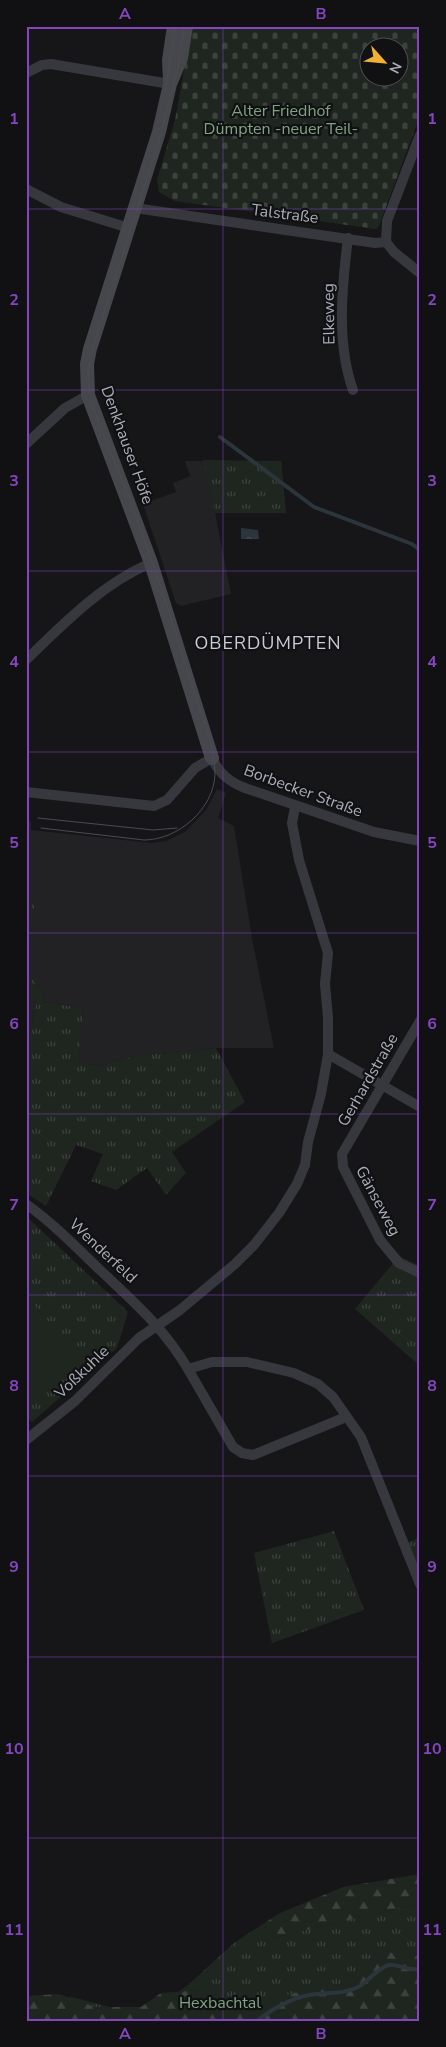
<svg xmlns="http://www.w3.org/2000/svg" width="446" height="2047" viewBox="0 0 446 2047" font-family="'Nunito Sans',sans-serif">
<style>
.built{fill:#222225}
.grass{fill:url(#grass-tufts)}
.forest{fill:url(#forest-firs)}
.cemetery{fill:url(#cemetery-stones);fill-rule:evenodd}
.garden{fill:#1e261f}
.water{fill:url(#water-ripples)}
.lines{fill:none;stroke-linecap:round;stroke-linejoin:round}
.stream{stroke:#2c353c;stroke-width:4}
.street{stroke:#37383d;stroke-width:10}
.secondary{stroke:#45474d;stroke-width:14}
.tram{stroke:#4a4c52;stroke-width:1}
.grid{fill:none;stroke:#8446be;stroke-width:1;stroke-opacity:0.55}
.labels{text-anchor:middle;dominant-baseline:central;stroke-width:4.5;stroke-linejoin:round;paint-order:stroke}
.park-label{font-size:16px;fill:#7fa381;stroke:#111113}
.street-label{font-size:16px;fill:#a8adb8;stroke:#111113}
.neighbourhood-label{font-size:18px;letter-spacing:1px;fill:#c9ccd4;stroke:#111113}
.neatline{fill:none;stroke:#8446be;stroke-width:2}
.grid-label{font-size:16px;text-anchor:middle;font-weight:bold;fill:#8446be}
</style>
<defs>
<pattern id="grass-tufts" width="24" height="20" patternUnits="userSpaceOnUse" patternTransform="scale(1.25)"><rect width="24" height="20" fill="#1e261f"/><path d="M3 7l-1-3M5 7V3M7 7l1-3M15 17l-1-3M17 17v-4M19 17l1-3" fill="none" stroke="#3c433d"/></pattern>
<pattern id="forest-firs" width="22" height="20" patternUnits="userSpaceOnUse" patternTransform="scale(1.25)"><rect width="22" height="20" fill="#1e261f"/><path d="M5 1l3.5 6h-7zM16 11l3.5 6h-7z" fill="#3c433d"/></pattern>
<pattern id="cemetery-stones" width="16" height="16" patternUnits="userSpaceOnUse" patternTransform="scale(1.25)"><rect width="16" height="16" fill="#1e261f"/><path d="M2 7V4a2 2 0 0 1 4 0v3zM10 15v-3a2 2 0 0 1 4 0v3z" fill="#3c433d"/></pattern>
<pattern id="water-ripples" width="26" height="14" patternUnits="userSpaceOnUse" patternTransform="scale(1.25)"><rect width="26" height="14" fill="#2c353c"/><path d="M2 4q2-2 4 0t4 0M15 11q2-2 4 0t4 0" fill="none" stroke="#485056"/></pattern>
</defs>
<rect width="100%" height="100%" fill="#161618"/>
<g class="built">
<path d="M185 461H281L286 513H215L231 594 181 606 176 603 143 504 176 492 173 483 190 476Z"/>
<path d="M217 789 226 793 218 818 234 826 252 938 274 1048H216L139 1055 100 1066 79 1063 83 1008 43 1002 44 994 26 970 35 903 26 902V820L31 821V830L152 843 166 841 185 832 206 810Z"/>
<path d="M26 1000 37 1002 26 1048Z"/>
</g>
<g class="grass">
<path d="M203 460 281 461 286 513H215Z"/>
<path d="M26 902 35 903 26 970 44 994 43 1002 83 1008 79 1063 100 1066 139 1055 216 1048 245 1102 172 1152 186 1173 166 1195 147 1168 116 1190 91 1181 103 1154 76 1145 46 1206 26 1193V1048L37 1002 26 1000Z"/>
<path d="M26 1216 128 1312 117 1348 32 1422 26 1416Z"/>
<path d="M399 1256 420 1266V1366L355 1309Z"/>
<path d="M334 1531 364 1610 272 1643 254 1553Z"/>
<path d="M420 1537V1598L401 1546Z"/>
<path d="M420 1903V1963L280 2007 26 2021V1998L72 1997 125 2011 193 2004 203 1990 178 1992 188 1985 234 1943 263 1924 274 1938Z"/>
</g>
<g class="forest">
<path d="M420 1874V1903L274 1938 263 1924 280 1913 343 1887Z"/>
<path d="M383 1952 420 1956V2021H26V1996L59 1994 95 2007H141L161 1993 203 1990 228 2007 348 1982Z"/>
</g>
<path class="cemetery" d="M192 26H420V116L379 226 376 229 175 201 159 192 157 180 175 120ZM368 48H398V78H368Z"/>
<path class="garden" d="M26 1296 82 1359 26 1409Z"/>
<path class="water" d="M241 528 258 530 259 539H241Z"/>
<g class="lines">
<g class="stream">
<path d="M220 437 314 507 412 544 420 550"/>
<path d="M257 2021C270 2010 292 1998 309 1995 325 1992 343 1995 358 1987 368 1982 378 1967 389 1965 399 1964 409 1971 420 1969"/>
</g>
<g class="street">
<path d="M26 73 42 65 51 64 170 84"/>
<path d="M26 189 61 207 129 228"/>
<path d="M135 208 375 243 386 242"/>
<path d="M348 238C342 286 336 343 353 390"/>
<path d="M386 242 387 221 420 135"/>
<path d="M386 242 394 252 420 273"/>
<path d="M26 444 65 408 90 394"/>
<path d="M26 660C63 624 103 583 151 563"/>
<path d="M26 792 154 806 167 800 195 768 212 758C219 774 230 782 245 788L374 832 420 841"/>
<path d="M420 1021 342 1154 343 1167 380 1240 399 1263 420 1273"/>
<path d="M328 1054 420 1107"/>
<path d="M26 1204C53 1223 76 1247 100 1270 134 1302 164 1328 188 1369L212 1362H247L294 1373 318 1384 333 1397 361 1437 420 1584"/>
<path d="M188 1369 233 1447 242 1453 253 1455 346 1417"/>
<path d="M26 1440 75 1401 139 1338 180 1310 235 1264 254 1245 279 1213 297 1184 305 1165 308 1142 321 1094 328 1054V1018L325 984 328 953 299 860 292 823 295 807"/>
</g>
<g class="secondary">
<path d="M186 26 181 58 170 84 159 132 90 349 87 364 88 395 151 563 212 758"/>
<path d="M170 80 169 60 174 26"/>
</g>
<g class="tram">
<path d="M165 91 176 26"/>
<path d="M38 818 153 830 177 828"/>
<path d="M41 828 144 840C178 840 214 809 215 774 215 743 200 711 191 682 171 618 151 554 127 492 116 463 90 410 88 381 88 370 91 358 93 347L159 141 178 67 184 26"/>
</g>
</g>
<path class="grid" d="M223 26V2021M26 209H420M26 390H420M26 571H420M26 752H420M26 933H420M26 1114H420M26 1295H420M26 1476H420M26 1657H420M26 1838H420"/>
<g class="labels">
<g class="park-label">
<text x="281" y="111">Alter Friedhof<tspan x="281" dy="18">Dümpten -neuer Teil-</tspan></text>
<text x="220" y="2003">Hexbachtal</text>
</g>
<g class="street-label">
<text transform="translate(285 214) rotate(7)">Talstraße</text>
<text transform="translate(329 314) rotate(-91)">Elkeweg</text>
<text transform="translate(127 445) rotate(70)">Denkhauser Höfe</text>
<text transform="translate(303 791) rotate(20)">Borbecker Straße</text>
<text transform="translate(368 1080) rotate(-60)">Gerhardstraße</text>
<text transform="translate(378 1201) rotate(62)">Gänseweg</text>
<text transform="translate(103 1251) rotate(43)">Wenderfeld</text>
<text transform="translate(82 1372) rotate(-44)">Voßkuhle</text>
</g>
<g class="neighbourhood-label">
<text x="268" y="643">OBERDÜMPTEN</text>
</g>
</g>
<rect width="446" height="2047" fill="none" stroke="#111113" stroke-width="55"/>
<g transform="translate(384 62) rotate(117)"><circle r="24" fill="#111113" stroke="#4d4f55"/>
<path d="M0-4L9 19L0 12L-9 19Z" fill="#f2b134"/>
<text y="-8" font-size="14" font-weight="bold" text-anchor="middle" fill="#a8adb8">N</text>
</g>
<rect x="28" y="28" width="390" height="1992" class="neatline"/>
<g class="grid-label">
<text x="125" y="19">A</text>
<text x="321" y="19">B</text>
<text x="14" y="124">1</text>
<text x="432" y="124">1</text>
<text x="14" y="305">2</text>
<text x="432" y="305">2</text>
<text x="14" y="486">3</text>
<text x="432" y="486">3</text>
<text x="14" y="667">4</text>
<text x="432" y="667">4</text>
<text x="14" y="848">5</text>
<text x="432" y="848">5</text>
<text x="14" y="1029">6</text>
<text x="432" y="1029">6</text>
<text x="14" y="1210">7</text>
<text x="432" y="1210">7</text>
<text x="14" y="1391">8</text>
<text x="432" y="1391">8</text>
<text x="14" y="1572">9</text>
<text x="432" y="1572">9</text>
<text x="14" y="1754">10</text>
<text x="432" y="1754">10</text>
<text x="14" y="1935">11</text>
<text x="432" y="1935">11</text>
<text x="125" y="2039">A</text>
<text x="321" y="2039">B</text>
</g>
</svg>
